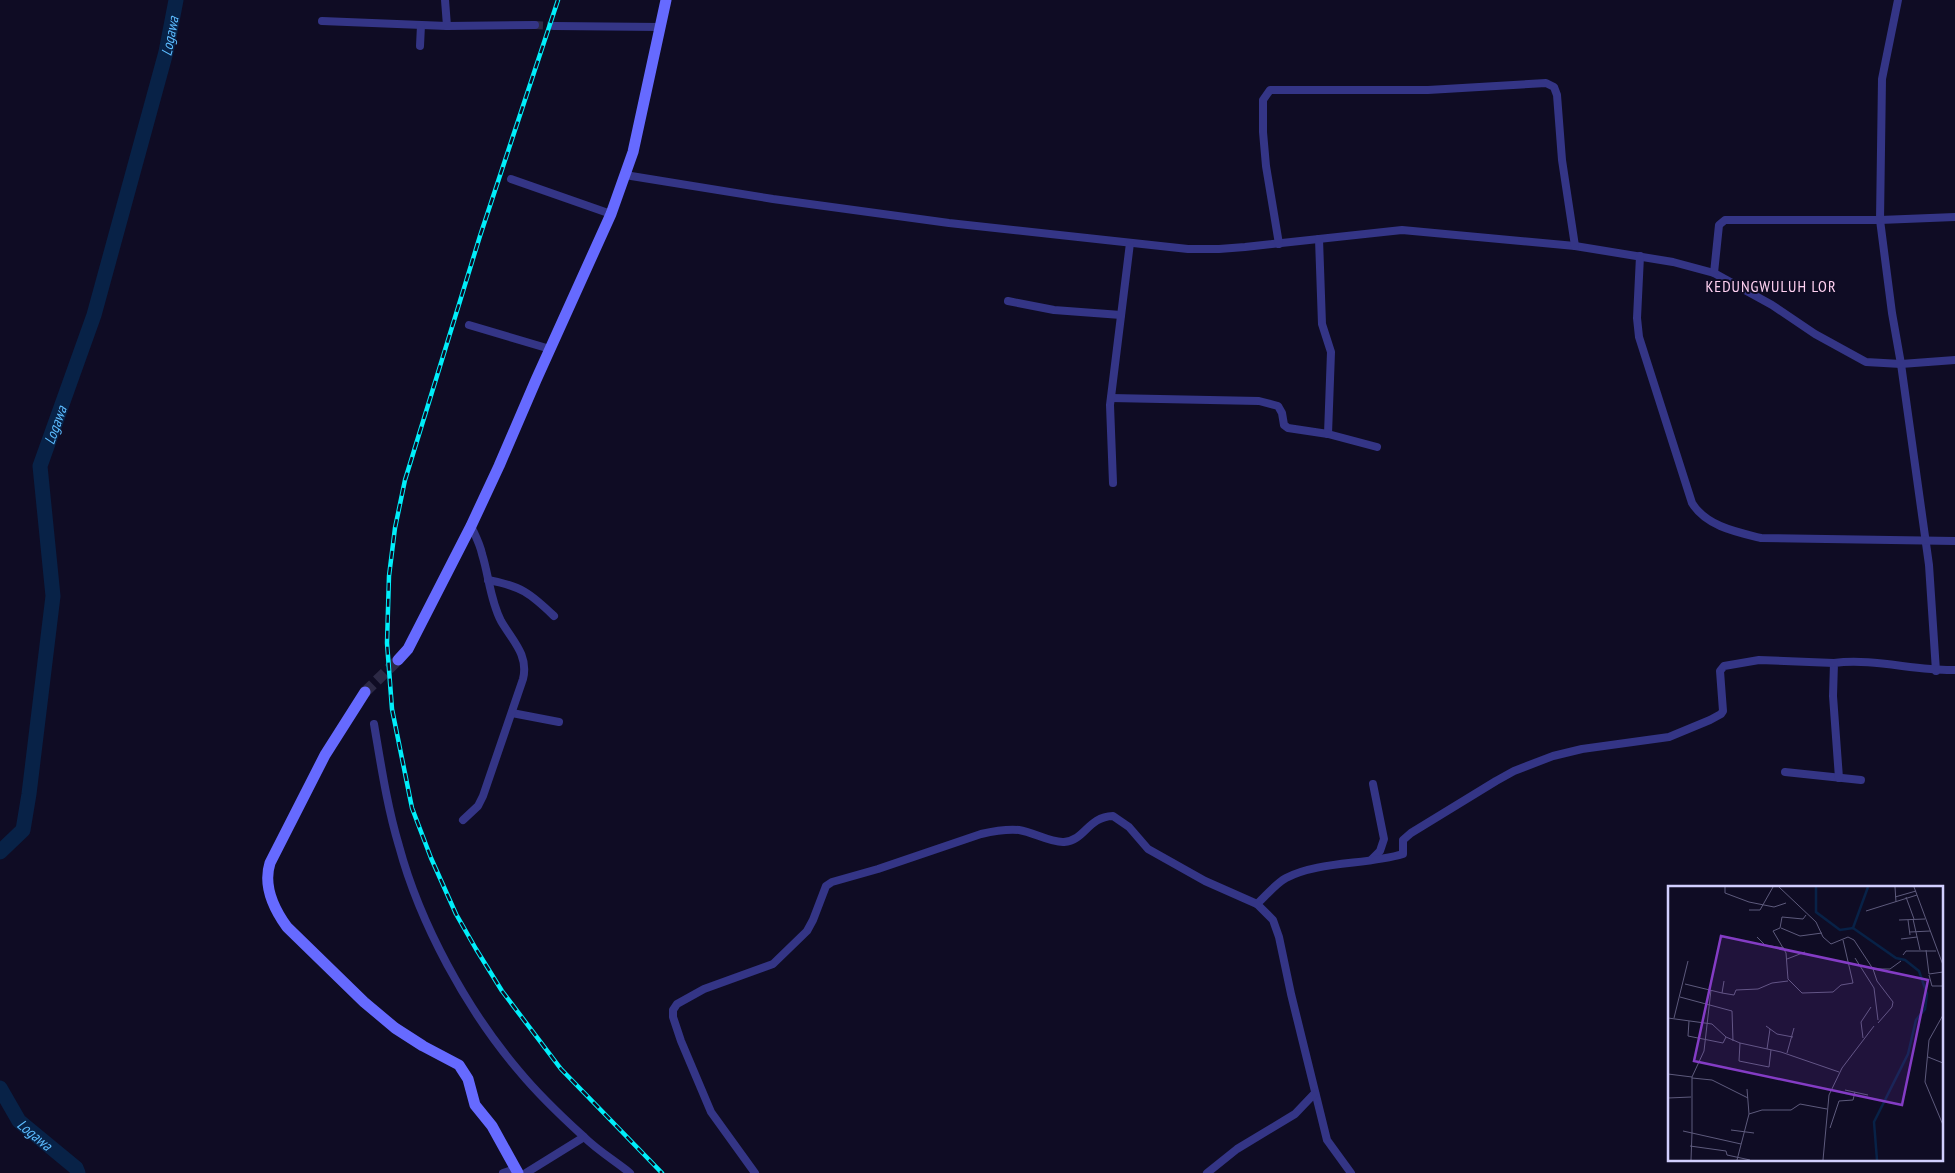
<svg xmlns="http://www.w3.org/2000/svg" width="1955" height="1173" viewBox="0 0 1955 1173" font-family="'PT Sans Narrow',sans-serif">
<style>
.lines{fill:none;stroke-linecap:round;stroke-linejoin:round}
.river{stroke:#082247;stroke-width:15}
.street-tunnel{stroke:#2c2945;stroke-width:8;stroke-dasharray:8 4;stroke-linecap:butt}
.secondary-tunnel{stroke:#2c2945;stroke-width:11;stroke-dasharray:11 5.5;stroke-linecap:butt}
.street{stroke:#343586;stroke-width:8}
.secondary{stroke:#666aff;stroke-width:11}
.rail-casing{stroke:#00eefa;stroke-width:4.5}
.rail{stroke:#0f0c24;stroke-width:2.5;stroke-dasharray:8;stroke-linecap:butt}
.labels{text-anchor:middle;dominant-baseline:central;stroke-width:4;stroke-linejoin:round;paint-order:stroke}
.water-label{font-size:15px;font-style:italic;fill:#5dbcff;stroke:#0f0c24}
.quarter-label{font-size:16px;letter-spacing:1px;fill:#ffd1f1;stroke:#0f0c24}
.inset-river{fill:none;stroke:#082247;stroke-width:2.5}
.inset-road{fill:none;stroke:#5d5a7c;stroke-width:1}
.view{fill:#843cc5;fill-opacity:0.15;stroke:#843cc5;stroke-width:2.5}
.inset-edge{fill:none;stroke:#d2cfff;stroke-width:2.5}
</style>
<rect width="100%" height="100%" fill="#0f0c24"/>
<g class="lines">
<g class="river">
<path id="s1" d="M0 852 23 830 29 794 53 596 40 466 94 315 166 52 176 0"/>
<path id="s2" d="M0 1088 19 1121 76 1168 78 1173"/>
</g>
<path class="street-tunnel" d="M535 25 554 26"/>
<path class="secondary-tunnel" d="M365 692 398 660"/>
<g class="street">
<path d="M445 0 447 26"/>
<path d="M1898 0 1882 79 1880 220 1892 313 1901 364 1929 565 1936 671"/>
<path d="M322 21 447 26 535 25"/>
<path d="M554 26 661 27"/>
<path d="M420 46 421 25"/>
<path d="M625 175 773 199 949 223 1188 249H1219L1245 247 1402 230 1575 246 1673 262 1714 273 1772 305 1815 334 1866 362 1901 364 1955 360"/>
<path d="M511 179 611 214"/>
<path d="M1319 239 1322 324 1331 352 1328 434"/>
<path d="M1279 244 1266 166 1263 132V100L1270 90H1428L1546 83 1554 87 1557 95 1562 160 1575 246"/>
<path d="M1640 256 1637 318 1639 337 1692 503C1706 526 1736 532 1761 538L1955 541"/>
<path d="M1714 273 1719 225 1725 220H1880L1955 217"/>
<path d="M1008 301 1054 310 1121 315"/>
<path d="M469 325 550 349"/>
<path d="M1111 398 1259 401 1278 406 1282 413 1284 425 1288 428 1328 434 1377 447"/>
<path d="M1113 483 1110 405 1130 243"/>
<path d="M488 580C521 586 530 593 554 616"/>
<path d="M512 713 559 722"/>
<path d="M374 724C381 765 387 806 399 846 420 924 467 1010 519 1071 538 1094 561 1116 583 1136 597 1150 615 1161 630 1173"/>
<path d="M1785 772 1861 780"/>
<path d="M1839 778 1833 696 1834 663C1874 658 1915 671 1955 670"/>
<path d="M463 820 478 806 483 796 523 679C529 655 512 640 501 621 490 600 489 576 482 554 480 544 475 535 471 526"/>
<path d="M1371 860 1380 851 1384 839 1373 784"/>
<path d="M1257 904C1266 896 1275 884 1286 878 1318 861 1367 865 1403 854V840L1411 833 1496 781 1514 771 1553 756 1582 749 1669 737 1710 720 1721 714 1723 711 1720 671 1724 666 1759 660 1834 663"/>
<path d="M503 1173 515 1169"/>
<path d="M526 1173 584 1137"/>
<path d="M755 1173 711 1112 681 1041 673 1017V1010L677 1004 704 989 773 964 807 931 813 920 826 886 832 882 878 869 981 834C994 831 1007 829 1019 830 1033 832 1051 843 1064 842 1086 840 1087 817 1113 816L1129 827 1148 849 1205 881 1257 904 1273 920 1279 937 1291 994 1327 1140 1351 1173"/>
<path d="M1207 1173 1237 1149 1295 1114 1315 1093"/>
</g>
<g class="secondary">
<path d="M398 660 408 649 471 526 499 466 536 380 611 214 633 152 666 0"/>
<path d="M365 692 325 755 270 863C263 885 274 909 287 927L364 1002 395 1028 423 1046 459 1065 468 1079 475 1105 492 1126 518 1173"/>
</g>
<g class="rail-casing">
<path id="rail" d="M558 0 480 236 405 480 395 528 389 576 387 643 392 709 412 808 431 858 456 914 476 949 502 991 561 1069 662 1173"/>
</g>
<use href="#rail" class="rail"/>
</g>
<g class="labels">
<g class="water-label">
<text stroke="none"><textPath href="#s1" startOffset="848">Logawa</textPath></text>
<text stroke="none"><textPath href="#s1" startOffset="442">Logawa</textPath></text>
<text stroke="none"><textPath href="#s2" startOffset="59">Logawa</textPath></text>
</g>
<g class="quarter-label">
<text x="1771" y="286">KEDUNGWULUH LOR</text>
</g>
</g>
<g transform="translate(1668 886)">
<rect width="275" height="275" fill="#0f0c24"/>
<path class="inset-river" d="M148 1V26L172 44 185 42 228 72 237 74 251 85 259 108 257 123 248 134 240 168 206 236 209 274M185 42 200 1"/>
<path class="inset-road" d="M57 1V7L81 16 106 21 118 17M111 1 148 36 155 51 163 58 180 51 186 54 205 83 209 95 225 116 224 121 210 137M227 1 228 16M246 1 275 79M227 11 248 5M238 11 246 33M81 24H92L105 1M198 25 249 9M138 29 135 33 114 31 112 42 105 45 118 67 120 93 134 107 165 106 173 99 185 97 175 54M245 33 252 64M231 34 257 33M240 34 242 49M113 42 132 50 154 47M242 46 262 45M89 51 97 59 116 62M233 53 249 51M258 64 261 88 275 86M235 69 238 65H268M187 72 206 102 210 134M119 73 137 66M205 83H222L233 75M261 89 264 100H275M17 98 54 107 56 95M43 104 36 165 24 191V247L73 258M54 107 66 109 68 104 90 103 104 97 120 95M12 111 64 125 65 155M275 129 261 154 257 196 275 239M0 132 44 138 58 151 72 157 113 166 171 186M6 132 20 75M21 135 20 150 55 157 58 151M98 140 109 148 125 151M195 152 193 136 203 121M72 157 71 175 101 181 103 164M99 163 102 143M119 167 126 142M260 171 275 177M0 188 24 191M24 192 44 194 80 212M79 203 81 228M177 204 200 209M0 212 23 211M171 215 185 214 187 206M162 242 171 215M63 244 86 247M15 245 24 247 23 274M22 260 58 265 59 269 82 274M69 274 81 228 94 224H123L132 218 159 223M155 274 161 209 174 182 206 140"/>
<path class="view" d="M53 50 260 94 234 219 26 175Z"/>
<rect width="275" height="275" class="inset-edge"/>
</g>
</svg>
